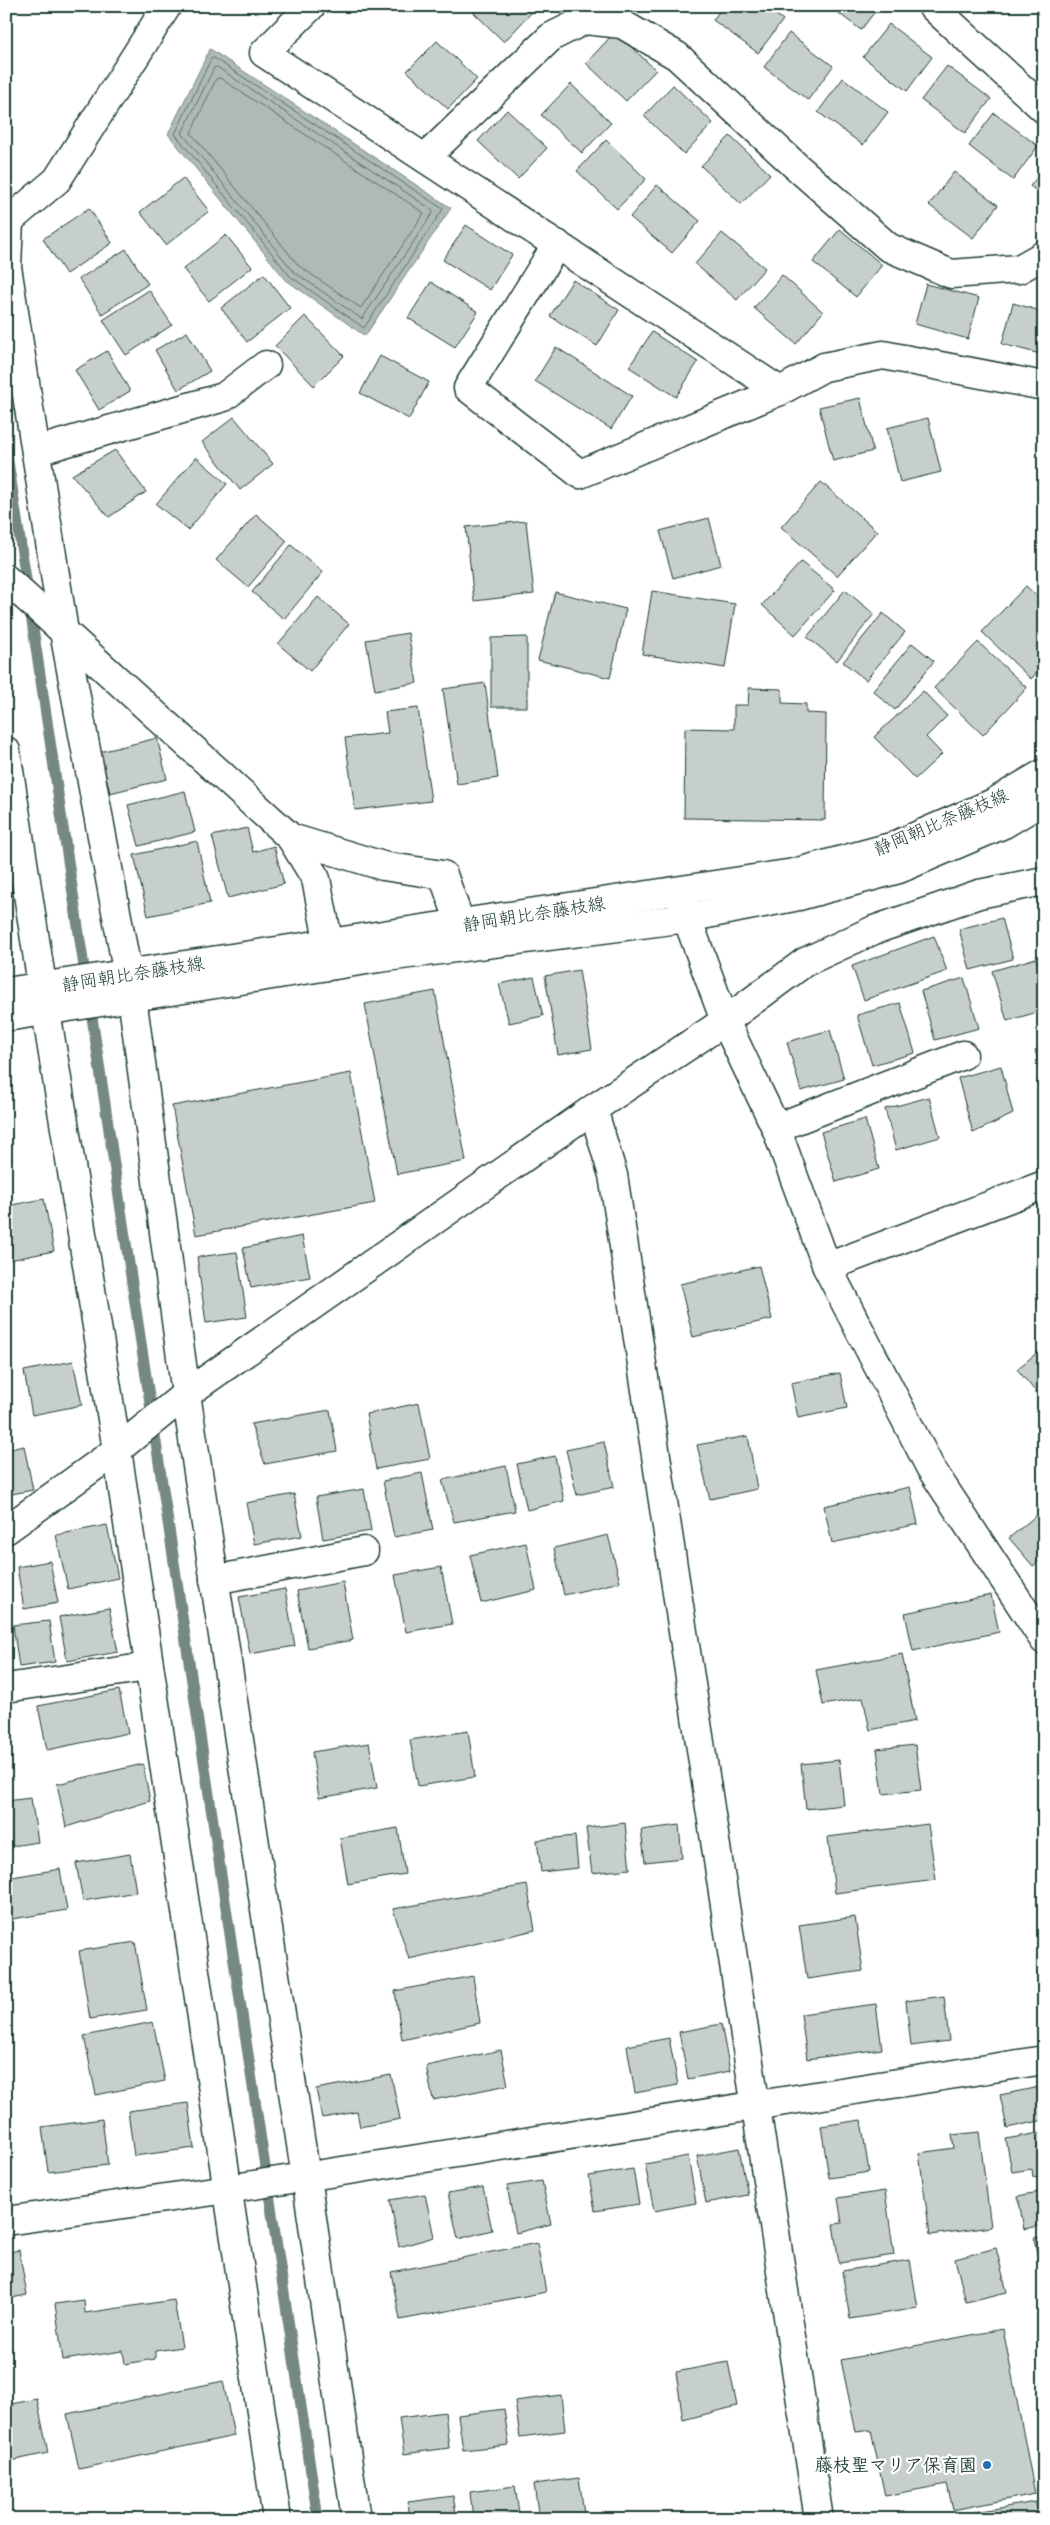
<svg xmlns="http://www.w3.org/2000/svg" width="1050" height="2525" viewBox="0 0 1050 2525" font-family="'Shantell Sans','Klee One',sans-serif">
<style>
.water{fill:#afbab7;stroke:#758883}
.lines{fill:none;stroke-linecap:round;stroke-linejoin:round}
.shore{stroke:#596f68;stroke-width:1}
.stream{stroke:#758883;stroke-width:11}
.building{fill:#c7cfcc;stroke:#1f3d34}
.street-casing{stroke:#1f3d34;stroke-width:31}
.secondary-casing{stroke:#1f3d34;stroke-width:31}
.street{stroke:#fff;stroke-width:28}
.secondary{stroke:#fff;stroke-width:28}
.poi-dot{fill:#1f6fb2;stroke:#fff;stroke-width:2}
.labels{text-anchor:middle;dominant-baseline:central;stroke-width:4.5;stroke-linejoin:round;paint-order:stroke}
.street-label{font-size:18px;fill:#1f3d34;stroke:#fff}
.poi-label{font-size:18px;font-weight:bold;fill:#1f3d34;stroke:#fff;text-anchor:end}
</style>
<rect width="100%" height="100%" fill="#fff"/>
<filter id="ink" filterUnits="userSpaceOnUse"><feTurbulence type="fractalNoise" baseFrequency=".02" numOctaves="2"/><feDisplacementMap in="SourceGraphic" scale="10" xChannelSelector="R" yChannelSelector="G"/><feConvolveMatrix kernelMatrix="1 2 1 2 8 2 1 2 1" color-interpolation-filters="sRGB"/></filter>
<g filter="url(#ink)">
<path class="water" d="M210 49 451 208 365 336 286 280 168 134Z"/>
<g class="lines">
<g class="shore">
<path d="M214 58 443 209 364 328 290 276 175 134 211 59Z"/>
<path d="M217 67 434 211 362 319 294 272 182 133 214 68Z"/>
<path d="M220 78 424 213 361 308 299 266 191 133 216 79Z"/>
</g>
<g class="stream">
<path d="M6 448 28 592"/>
<path d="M30 608 86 980"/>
<path d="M90 1004 318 2519"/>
</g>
</g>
<g class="building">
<path d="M467 6H528L533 11 504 42Z"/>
<path d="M723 6H765L783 20 758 53 713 20Z"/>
<path d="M829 6H879L861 30Z"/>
<path d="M889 24 932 57 907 91 863 57Z"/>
<path d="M615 32 656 70 626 101 586 63Z"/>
<path d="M789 33 833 66 808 100 764 67Z"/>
<path d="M437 41 477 79 448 109 407 71Z"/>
<path d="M947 66 991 99 965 133 921 100Z"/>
<path d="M843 78 888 112 863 145 818 112Z"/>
<path d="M571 84 611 123 582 153 541 115Z"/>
<path d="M673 85 713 123 684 154 644 116Z"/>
<path d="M507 110 547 148 518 179 478 141Z"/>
<path d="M994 113 1038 146 1013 180 969 146Z"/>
<path d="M730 136 770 174 741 204 701 166Z"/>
<path d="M606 140 646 179 617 209 577 171Z"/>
<path d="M1044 169V196L1030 186Z"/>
<path d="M954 172 998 205 973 238 929 205Z"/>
<path d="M183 178 209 211 166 245 140 212Z"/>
<path d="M657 185 700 221 672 253 630 217Z"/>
<path d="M89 208 112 243 66 274 43 239Z"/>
<path d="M466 225 512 255 490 290 443 260Z"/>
<path d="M840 229 882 265 856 297 813 262Z"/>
<path d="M722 233 765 268 737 300 695 264Z"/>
<path d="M226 235 252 267 209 301 183 269Z"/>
<path d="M126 249 148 284 102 314 79 279Z"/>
<path d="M264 274 290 308 247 342 221 308Z"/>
<path d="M782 275 823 312 796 344 754 308Z"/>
<path d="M573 280 619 310 597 346 550 316Z"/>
<path d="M431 282 478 312 455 347 408 318Z"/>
<path d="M926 284 979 298 968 339 915 324Z"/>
<path d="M149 290 172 325 126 355 103 320Z"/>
<path d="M1013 303 1044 312V355L1002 344Z"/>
<path d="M305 316 344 356 314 386 275 346Z"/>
<path d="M187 332 210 371 178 390 155 350Z"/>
<path d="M652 332 698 362 676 397 629 367Z"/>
<path d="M556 347 632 396 611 429 535 381Z"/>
<path d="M107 351 130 391 99 410 75 370Z"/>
<path d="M380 356 429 382 409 419 360 393Z"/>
<path d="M860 398 873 451 833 461 819 407Z"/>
<path d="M234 417 273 464 240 490 202 442Z"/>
<path d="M928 418 941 472 900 482 887 428Z"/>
<path d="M115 450 146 492 109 517 72 475Z"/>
<path d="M196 457 227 484 188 530 156 504Z"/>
<path d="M821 482 877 531 837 576 781 527Z"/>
<path d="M256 514 287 541 248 587 216 560Z"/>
<path d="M709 518 721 565 673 578 660 531Z"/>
<path d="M526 521 534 594 474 601 466 527Z"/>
<path d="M291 545 323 572 284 619 252 592Z"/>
<path d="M801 562 835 590 795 635 762 605Z"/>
<path d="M1026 586 1044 603V665L1031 679 982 632Z"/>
<path d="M845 590 874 614 837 661 807 637Z"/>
<path d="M652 591 735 604 725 668 642 654Z"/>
<path d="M555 592 626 609 610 678 538 660Z"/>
<path d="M318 597 349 624 310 671 278 644Z"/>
<path d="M883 613 905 632 866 680 843 662Z"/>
<path d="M408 633 417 683 375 690 366 640Z"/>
<path d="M527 637V707H491V638Z"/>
<path d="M978 642 1027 688 983 735 934 688Z"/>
<path d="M912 643 934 661 895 710 873 691Z"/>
<path d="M485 683 498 778 457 784 443 689Z"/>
<path d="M749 688 782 689V703L806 704V713L826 714 825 820 684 818 685 728 734 729V705H748Z"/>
<path d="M923 691 947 716 926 737 942 754 915 779 874 737Z"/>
<path d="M418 708 431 801 355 810 345 738 388 733 385 712Z"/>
<path d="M157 738 167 779 110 793 100 752Z"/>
<path d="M185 791 195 832 139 846 128 805Z"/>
<path d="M247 828 253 852 274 846 284 884 228 898 212 836Z"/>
<path d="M197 841 210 903 148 916 134 855Z"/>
<path d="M1002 918 1013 959 970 970 959 929Z"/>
<path d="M934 936 947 971 864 1000 852 966Z"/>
<path d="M1036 958 1044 986V1010L1007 1021 992 971Z"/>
<path d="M579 970 592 1049 558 1055 545 976Z"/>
<path d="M534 977 543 1016 509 1023 499 984Z"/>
<path d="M964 978 979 1028 935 1040 921 991Z"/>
<path d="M435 991 466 1161 397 1174 365 1004Z"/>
<path d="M900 1003 915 1053 872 1065 857 1015Z"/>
<path d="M830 1030 844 1079 801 1091 787 1042Z"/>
<path d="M1044 1047V1081L1035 1050Z"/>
<path d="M1001 1066 1013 1114 973 1133 958 1078Z"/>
<path d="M351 1073 375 1203 196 1235 172 1106Z"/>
<path d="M929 1097 940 1137 896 1150 885 1109Z"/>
<path d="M865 1119 879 1169 836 1182 821 1132Z"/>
<path d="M44 1199 54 1251 9 1260 6 1248V1206Z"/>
<path d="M302 1236 310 1277 251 1288 243 1248Z"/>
<path d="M237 1252 247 1317 206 1323 197 1257Z"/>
<path d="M759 1266 772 1319 693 1337 680 1284Z"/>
<path d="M1044 1347V1402L1017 1369Z"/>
<path d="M73 1361 82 1405 32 1415 24 1371Z"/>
<path d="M840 1373 847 1408 798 1418 791 1383Z"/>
<path d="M419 1403 430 1459 376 1469 366 1414Z"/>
<path d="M330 1410 337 1451 265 1464 251 1424Z"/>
<path d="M748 1436 757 1489 710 1499 697 1445Z"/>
<path d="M604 1442 614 1487 577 1495 566 1450Z"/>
<path d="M24 1446 33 1490 6 1495V1450Z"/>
<path d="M555 1456 564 1501 527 1510 517 1464Z"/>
<path d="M506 1466 515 1511 454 1522 442 1480Z"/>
<path d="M422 1473 433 1530 394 1537 383 1481Z"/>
<path d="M910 1487 918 1524 832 1543 824 1506Z"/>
<path d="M364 1489 371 1531 323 1539 316 1497Z"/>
<path d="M294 1494 302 1536 254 1544 246 1503Z"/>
<path d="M1044 1509V1557L1033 1566 1009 1538Z"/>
<path d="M107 1525 118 1578 68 1589 56 1535Z"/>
<path d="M608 1535 620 1582 564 1595 554 1548Z"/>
<path d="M526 1543 536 1590 481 1603 470 1555Z"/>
<path d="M50 1561 58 1603 24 1609 17 1567Z"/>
<path d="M441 1567 452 1624 406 1632 395 1575Z"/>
<path d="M343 1582 353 1640 308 1648 297 1591Z"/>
<path d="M285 1589 295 1646 250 1654 239 1597Z"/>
<path d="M991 1595 999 1632 913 1651 905 1613Z"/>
<path d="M109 1608 118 1652 67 1661 59 1617Z"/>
<path d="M49 1621 55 1662 19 1667 13 1625Z"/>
<path d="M902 1654 915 1721 870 1730 863 1698 823 1705 816 1670Z"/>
<path d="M119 1690 128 1733 47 1750 38 1706Z"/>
<path d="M468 1731 475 1777 418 1786 410 1740Z"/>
<path d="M369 1743 377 1788 319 1798 312 1752Z"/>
<path d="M915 1745 921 1790 883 1794 877 1749Z"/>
<path d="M839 1760 844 1805 806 1809 801 1764Z"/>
<path d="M143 1764 150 1801 66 1827 57 1784Z"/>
<path d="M31 1798 38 1842 6 1847V1801Z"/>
<path d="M625 1823 630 1869 592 1873 586 1828Z"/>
<path d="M928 1824 936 1880 835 1893 828 1837Z"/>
<path d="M679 1825 682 1858 645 1862 641 1830Z"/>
<path d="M398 1828 405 1874 348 1884 340 1838Z"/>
<path d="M575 1836 578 1868 541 1872 537 1840Z"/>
<path d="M130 1854 136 1892 83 1901 76 1863Z"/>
<path d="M60 1869 67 1910 6 1920V1878Z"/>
<path d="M527 1885 535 1930 409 1959 393 1909Z"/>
<path d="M855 1917 863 1971 807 1979 799 1925Z"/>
<path d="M135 1942 147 2010 90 2019 79 1951Z"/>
<path d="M473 1976 480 2023 402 2040 395 1991Z"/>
<path d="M944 1996 949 2041 911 2046 906 2001Z"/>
<path d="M876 2004 882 2049 807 2059 801 2014Z"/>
<path d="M153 2022 165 2081 96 2095 84 2036Z"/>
<path d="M721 2024 730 2071 688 2079 679 2032Z"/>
<path d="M669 2038 678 2085 635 2093 627 2046Z"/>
<path d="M501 2050 508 2085 433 2100 426 2066Z"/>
<path d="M391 2075 400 2119 360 2127 357 2112 322 2118 316 2089Z"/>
<path d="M1044 2086V2120L1007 2128 1000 2095Z"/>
<path d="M188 2103 194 2148 134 2156 128 2111Z"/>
<path d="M102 2119 108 2165 48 2172 42 2127Z"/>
<path d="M861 2120 869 2172 829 2178 821 2126Z"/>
<path d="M979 2132 991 2227 930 2235 919 2153 954 2148 952 2135Z"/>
<path d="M1044 2132V2175L1033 2177 1032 2169 1012 2172 1006 2139Z"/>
<path d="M739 2148 748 2195 706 2203 697 2156Z"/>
<path d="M6 2154 11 2188H6Z"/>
<path d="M688 2156 696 2203 654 2211 645 2164Z"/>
<path d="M633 2169 639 2204 595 2211 589 2176Z"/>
<path d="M542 2181 551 2224 516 2233 507 2186Z"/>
<path d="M483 2187 492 2230 458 2239 448 2193Z"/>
<path d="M885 2191 894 2255 839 2263 833 2224 842 2223 838 2198Z"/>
<path d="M1044 2191V2225L1024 2229 1018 2196Z"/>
<path d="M425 2194 434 2237 399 2247 390 2200Z"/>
<path d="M1044 2236V2279H1042L1034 2238Z"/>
<path d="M537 2243 546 2292 400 2320 391 2272Z"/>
<path d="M996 2248 1007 2292 966 2302 955 2259Z"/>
<path d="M19 2250 27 2295 6 2299V2253Z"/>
<path d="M910 2260 918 2308 850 2319 842 2271Z"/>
<path d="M84 2300 85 2313 174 2300 182 2347 155 2351V2359L125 2364 123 2351 63 2360 55 2304Z"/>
<path d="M1003 2329 1035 2494 953 2510 947 2484 885 2496 871 2430 856 2432 841 2360Z"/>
<path d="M728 2362 737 2406 683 2420 676 2372Z"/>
<path d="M223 2381 234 2436 79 2469 67 2414Z"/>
<path d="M561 2395 565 2431 520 2437 515 2401Z"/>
<path d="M37 2399 48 2453 6 2462V2405Z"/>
<path d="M504 2409 509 2445 463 2450 458 2415Z"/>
<path d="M1039 2411H1044V2444Z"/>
<path d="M445 2412 449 2448 404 2454 399 2418Z"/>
<path d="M579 2478 584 2513 539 2519 534 2484Z"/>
<path d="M515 2486 520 2519H473L470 2492Z"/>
<path d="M453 2496 457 2519H410L408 2502Z"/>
<path d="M1036 2502 1038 2519H931Z"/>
</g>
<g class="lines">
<g class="street-casing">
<g id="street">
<path d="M311 6 264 53 780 391"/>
<path d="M932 6 1044 109"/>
<path d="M425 158 551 37 585 20 622 24 677 56 797 167 888 247 951 274 1019 269 1044 255"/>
<path d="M9 221 7 267 64 632 132 997 186 1394 306 2177 356 2519"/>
<path d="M6 223 57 180 167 6"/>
<path d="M557 244 468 388 580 474 780 391 824 367 883 355 1044 386"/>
<path d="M36 451 224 397 266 365"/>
<path d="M6 579 291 838 383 866 443 875 461 925"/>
<path d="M6 751 46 1011 117 1450 277 2519"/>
<path d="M291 838 316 879 333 965"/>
<path d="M681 892 687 918 725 1021 776 1128 827 1267 930 1467 1044 1640"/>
<path d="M593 1109 613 1175 819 2519"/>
<path d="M776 1128 963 1055"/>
<path d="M827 1267 1044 1185"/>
<path d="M6 1530 117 1450 186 1394 593 1109 725 1021 805 962 874 930 979 894 1044 881"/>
<path d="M214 1580 364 1551"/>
<path d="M6 1688 148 1667"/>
<path d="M6 2221 228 2189 1044 2060"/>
</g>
</g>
<g class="secondary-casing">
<g id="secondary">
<path d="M6 992 794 873 891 847 993 803 1044 773"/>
<path d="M6 1017 379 958 687 918 799 896 899 869 1004 824 1044 800"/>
</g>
</g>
<use href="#street" class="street"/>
<use href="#secondary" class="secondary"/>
</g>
</g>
<circle class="poi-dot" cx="987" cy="2465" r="5"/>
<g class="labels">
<g class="street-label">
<text transform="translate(941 822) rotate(-23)">静岡朝比奈藤枝線</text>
<text transform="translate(534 914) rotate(-9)">静岡朝比奈藤枝線</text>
<text transform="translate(133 974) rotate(-9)">静岡朝比奈藤枝線</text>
</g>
<g class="poi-label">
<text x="977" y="2465">藤枝聖マリア保育園</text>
</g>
</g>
<rect width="1050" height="2525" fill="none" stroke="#fff" stroke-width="25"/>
<rect x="12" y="12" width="1025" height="2500" fill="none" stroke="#1f3d34" stroke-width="2" filter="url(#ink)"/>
</svg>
